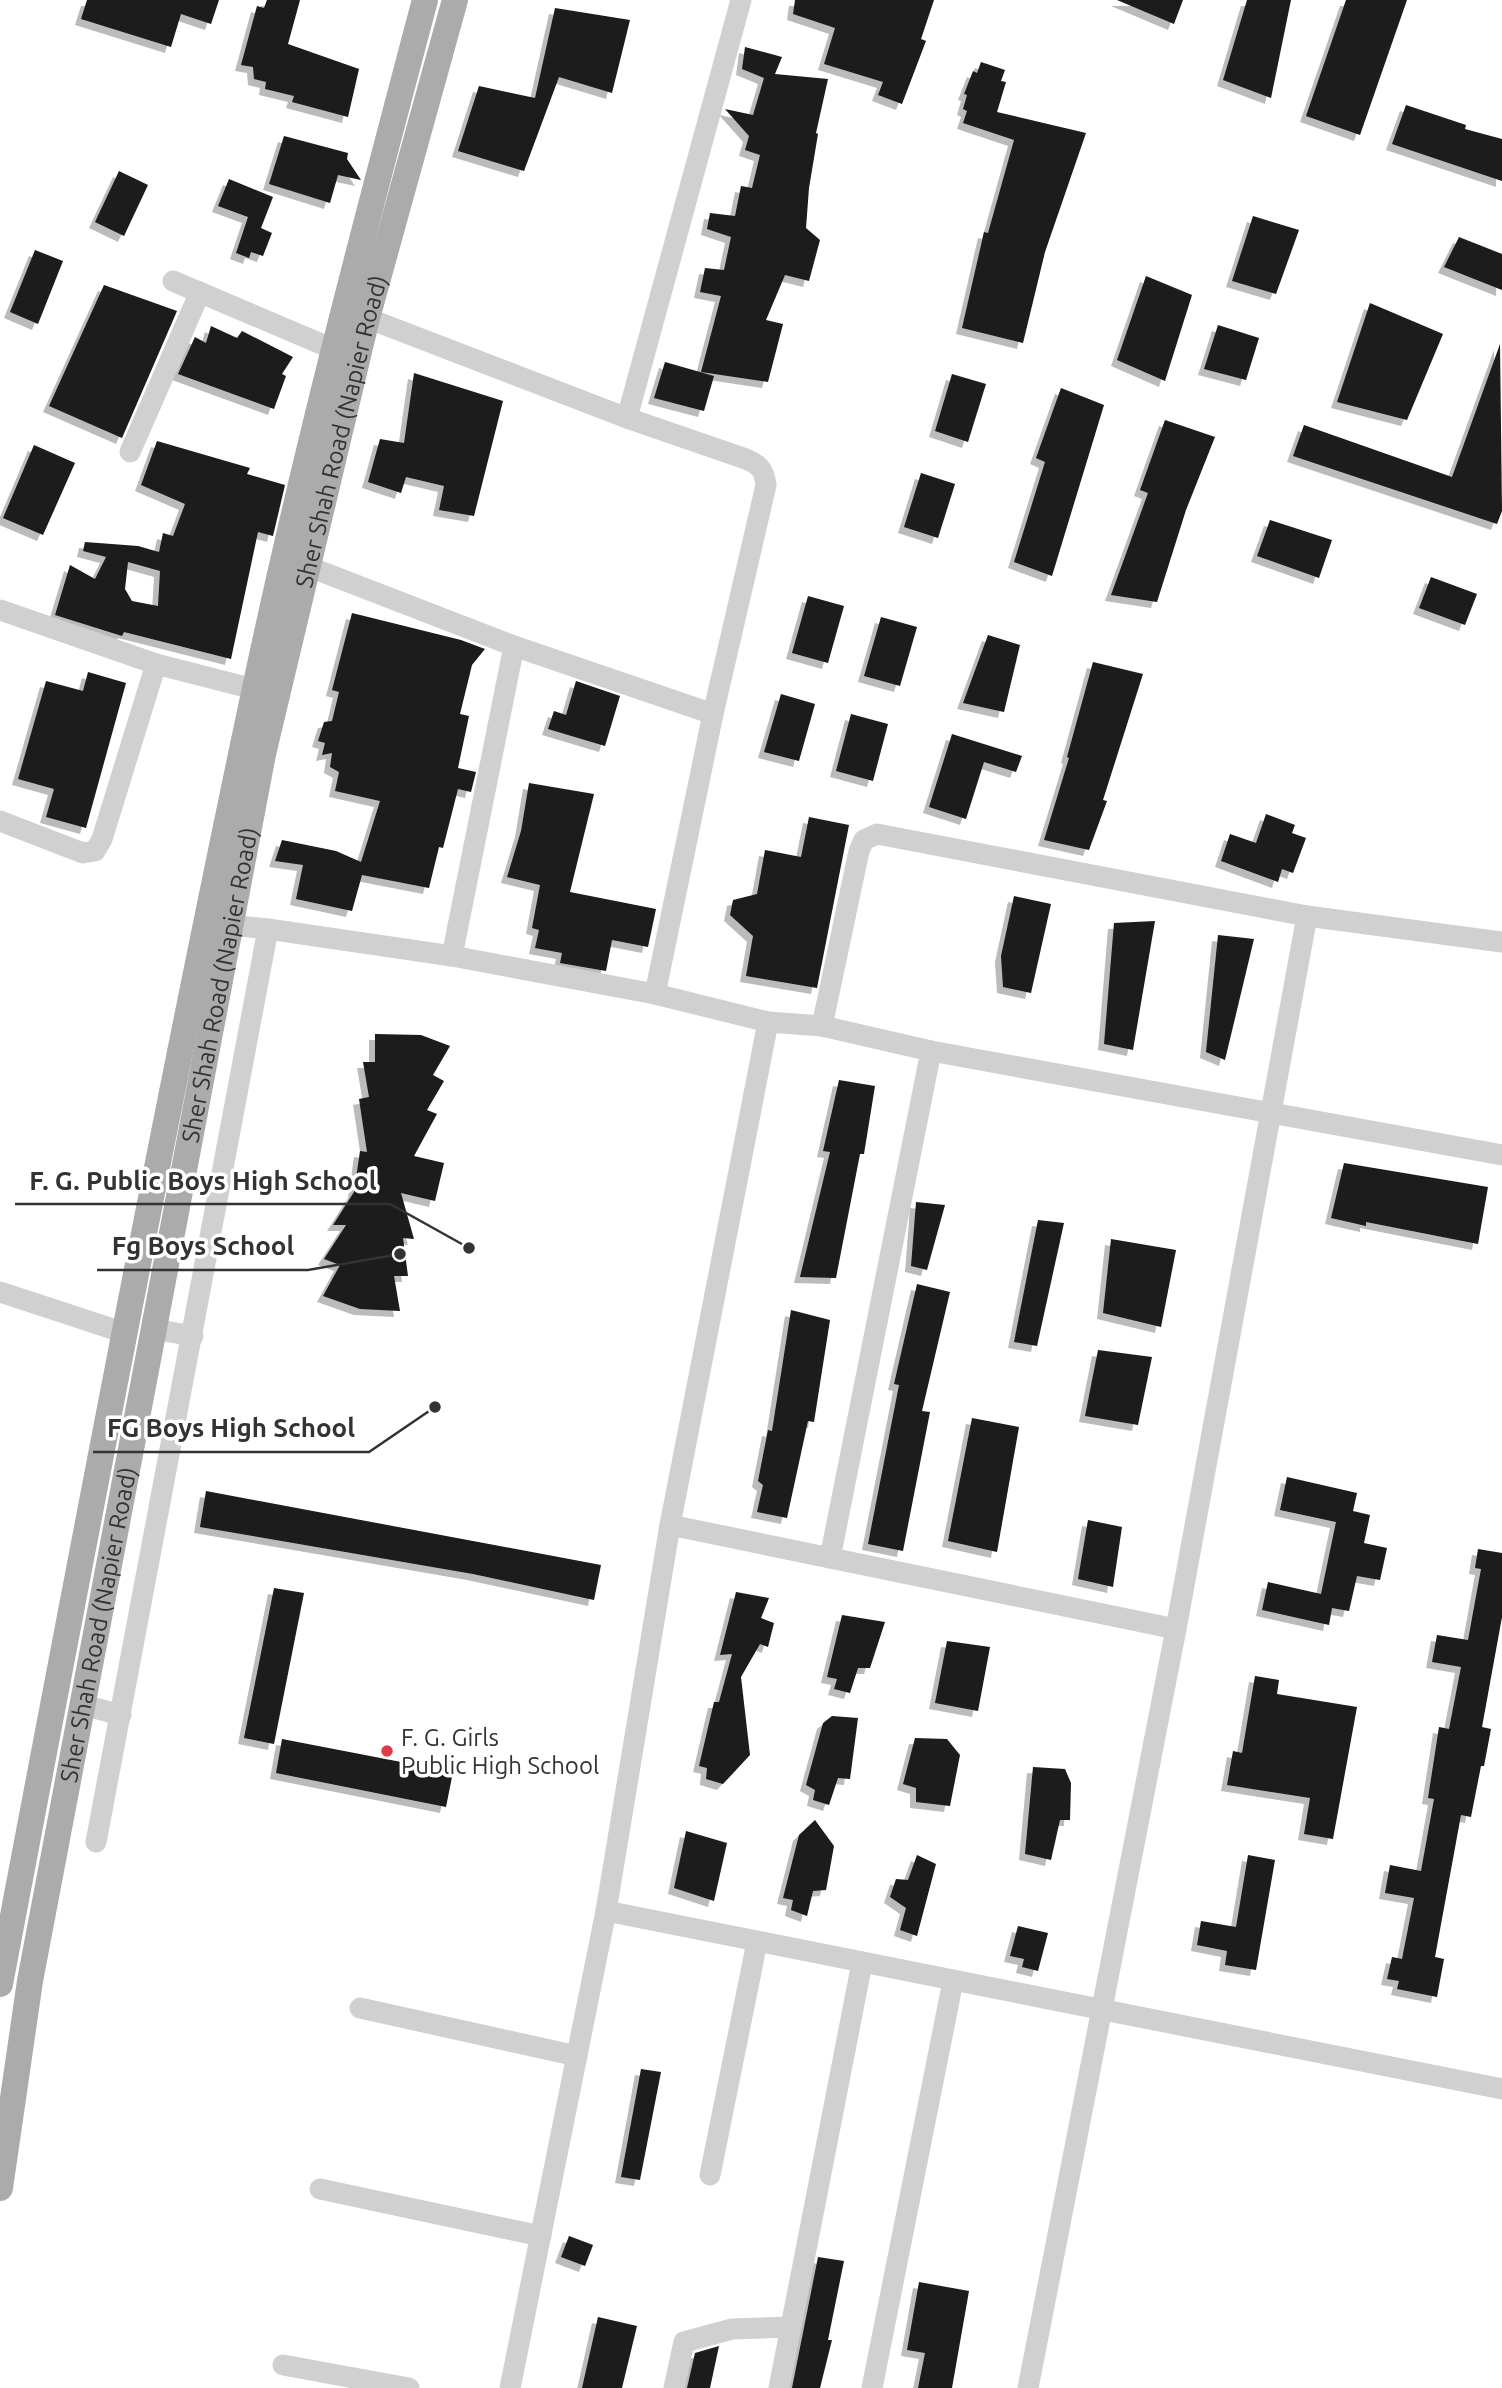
<svg xmlns="http://www.w3.org/2000/svg" width="1502" height="2388" viewBox="0 0 1502 2388" font-family="Ubuntu,sans-serif">
<style>
.building{fill:#1a1a1a;fill-rule:evenodd;filter:url(#shadow)}
.lines{fill:none;stroke-linecap:round;stroke-linejoin:round}
.minor{stroke:#d0d0d0;stroke-width:21}
.major{stroke:#ababab;stroke-width:26}
.poi-dot{fill:#e63946;stroke:#fff;stroke-width:2.5}
.labels{text-anchor:middle;dominant-baseline:central;stroke-width:7;stroke-linejoin:round;paint-order:stroke}
.street-label{font-size:24px;fill:#333;stroke:#fff}
.poi-label{font-size:24px;fill:#333;stroke:#fff;text-anchor:start}
.leader{fill:none;stroke:#333;stroke-width:2.5}
.callout-dot{fill:#333;stroke:#fff;stroke-width:2.5}
.callout-label{font-size:26px;text-anchor:middle;font-weight:bold;fill:#333;stroke:#fff;stroke-width:7;stroke-linejoin:round;paint-order:stroke}
</style>
<defs>
<filter id="shadow"><feDropShadow dx="-6" dy="6" stdDeviation="0" flood-color="#0004"/></filter>
</defs>
<rect width="100%" height="100%" fill="#fff"/>
<g class="building">
<path d="M87 0H219L211 24 181 14 171 47 81 19Z"/>
<path d="M267 0H300L288 44 359 69 348 117 292 102 294 96 265 89 266 82 254 79 253 67 241 65 257 6 264 8Z"/>
<path d="M795 0H934L921 39 926 41 902 104 878 95 883 82 824 64 835 28 793 14Z"/>
<path d="M1117 0H1183L1174 24Z"/>
<path d="M1247 0H1291L1271 98 1223 80Z"/>
<path d="M1346 0H1407L1360 135 1306 116Z"/>
<path d="M555 8 630 20 612 93 559 77 524 171 458 151 479 86 535 98Z"/>
<path d="M745 47 782 57 775 74 828 79 816 133 818 134 809 188 806 228 820 240 809 281 785 275 766 320 783 324 768 382 701 372 721 296 700 292 705 268 724 270 731 237 707 229 710 213 735 216 741 186 752 188 760 155 745 150 749 136 725 109 753 115 764 78 742 69Z"/>
<path d="M981 62 1005 70 1001 81 1006 82 997 112 1086 133 1045 252 1023 343 962 328 984 232 988 233 1014 140 963 123 967 111 963 109 967 95 964 94 973 71 977 73Z"/>
<path d="M1406 105 1466 125 1465 129 1502 139V181L1392 144Z"/>
<path d="M284 136 348 153 347 159 361 180 338 175 330 203 269 184Z"/>
<path d="M119 171 148 185 124 236 95 222Z"/>
<path d="M229 179 273 197 261 228 272 233 263 256 251 252 249 258 236 253 248 217 218 206Z"/>
<path d="M1253 216 1299 230 1276 294 1232 281Z"/>
<path d="M1459 237 1502 254V290L1444 267Z"/>
<path d="M35 250 63 261 38 324 10 312Z"/>
<path d="M1146 276 1192 295 1165 381 1117 360Z"/>
<path d="M104 285 177 311 122 438 49 406Z"/>
<path d="M1370 303 1443 334 1407 420 1337 402Z"/>
<path d="M1218 325 1259 338 1246 380 1204 369Z"/>
<path d="M211 326 237 338 242 331 293 357 282 374 286 376 274 409 178 374 195 337 206 343Z"/>
<path d="M1500 344 1502 511 1497 524 1293 456 1304 425 1452 477Z"/>
<path d="M665 362 714 376 704 411 654 398Z"/>
<path d="M414 373 503 401 474 516 439 510 444 486 406 477 401 493 368 482 380 439 404 443Z"/>
<path d="M952 374 986 384 968 442 935 431Z"/>
<path d="M1061 388 1104 405 1052 576 1014 562 1045 462 1036 458Z"/>
<path d="M1165 420 1215 437 1186 510 1157 602 1111 595 1148 493 1140 490Z"/>
<path d="M157 441 250 468 247 474 285 485 273 536 258 532 231 659 124 632 122 636 55 615 70 565 95 579 106 557 83 551 85 542 138 546 159 552 163 533 173 536 185 504 141 485ZM128 562 160 571 158 606 132 601 125 589Z"/>
<path d="M34 445 75 463 43 535 3 518Z"/>
<path d="M921 473 955 484 938 538 904 527Z"/>
<path d="M1270 520 1332 540 1319 578 1257 556Z"/>
<path d="M1431 577 1477 594 1465 625 1419 608Z"/>
<path d="M808 596 844 606 828 663 792 653Z"/>
<path d="M352 613 461 640 485 649 472 665 460 714 469 716 458 768 476 772 471 792 458 789 443 848 439 847 429 888 362 875 352 911 296 899 303 865 275 861 282 840 336 851 361 862 380 801 335 791 339 772 330 767 332 753 322 755 325 743 318 741 324 722 332 721 339 692 332 690Z"/>
<path d="M881 617 917 627 900 686 864 676Z"/>
<path d="M988 635 1020 645 1004 712 963 703Z"/>
<path d="M1093 662 1143 674 1103 800 1107 801 1089 850 1044 840 1069 758 1067 757Z"/>
<path d="M88 672 126 683 86 828 46 817 54 789 18 779 46 681 83 691Z"/>
<path d="M576 681 620 696 605 746 548 729 554 711 566 715Z"/>
<path d="M781 694 815 704 799 761 764 752Z"/>
<path d="M851 714 888 724 873 781 836 771Z"/>
<path d="M952 734 1022 756 1016 772 984 762 966 819 929 807Z"/>
<path d="M529 783 594 794 570 892 656 909 648 947 612 940 606 971 560 963 562 953 535 948 539 930 532 928 540 885 507 877 521 831Z"/>
<path d="M1266 814 1295 825 1292 833 1306 838 1293 873 1282 869 1278 882 1221 861 1230 834 1256 843Z"/>
<path d="M809 817 849 825 817 988 746 976 753 936 730 915 733 900 757 894 765 850 801 857Z"/>
<path d="M1014 896 1051 904 1031 993 1003 987 1001 956Z"/>
<path d="M1155 921 1133 1050 1104 1044 1114 923Z"/>
<path d="M1218 935 1254 939 1225 1060 1206 1052Z"/>
<path d="M375 1034 421 1035 450 1046 433 1075 444 1081 427 1110 437 1114 414 1156 444 1163 435 1201 401 1193 414 1239 403 1238 408 1276H394L400 1311 360 1309 323 1296 340 1265 324 1259 346 1225H333L354 1192 360 1151 367 1152 359 1099 369 1097 363 1062H375Z"/>
<path d="M839 1080 875 1086 864 1154H860L836 1278 800 1277 830 1152 823 1151Z"/>
<path d="M1344 1163 1488 1187 1478 1244 1366 1222V1226L1331 1218Z"/>
<path d="M916 1202 945 1205 927 1270 911 1266Z"/>
<path d="M1038 1220 1064 1223 1037 1346 1014 1342Z"/>
<path d="M1111 1239 1176 1250 1161 1327 1103 1313Z"/>
<path d="M917 1284 950 1292 922 1411 930 1412 903 1551 868 1544 899 1385 894 1384Z"/>
<path d="M791 1310 830 1320 814 1422 808 1421 787 1518 757 1512 763 1485 758 1481 768 1430 772 1431Z"/>
<path d="M1098 1350 1152 1357 1138 1425 1085 1416Z"/>
<path d="M972 1418 1019 1427 997 1552 948 1541Z"/>
<path d="M1287 1477 1357 1493 1353 1511 1370 1515 1364 1543 1387 1548 1380 1580 1357 1576 1349 1611 1332 1608 1329 1625 1262 1610 1268 1582 1321 1594 1336 1522 1280 1510Z"/>
<path d="M206 1491 601 1565 594 1600 473 1574 200 1527Z"/>
<path d="M1088 1520 1122 1527 1113 1587 1078 1579Z"/>
<path d="M1478 1549 1502 1553V1617L1482 1727 1491 1729 1484 1766H1481L1471 1817 1461 1815 1435 1957 1444 1959 1437 1997 1397 1989 1399 1981 1387 1979 1392 1957 1402 1959 1414 1898 1385 1893 1390 1865 1421 1871 1434 1799 1428 1798 1439 1727 1449 1729 1461 1667 1432 1662 1437 1635 1468 1640 1481 1569 1475 1568Z"/>
<path d="M274 1588 304 1593 274 1744 244 1738Z"/>
<path d="M736 1592 769 1598 761 1618 774 1623 768 1647 760 1644 741 1677 750 1755 723 1784 706 1779 707 1768 699 1766 714 1702H719L732 1654 720 1655Z"/>
<path d="M842 1615 885 1622 870 1668H858L850 1693 834 1689 837 1679 827 1677Z"/>
<path d="M947 1641 990 1647 978 1711 935 1703Z"/>
<path d="M1255 1676 1279 1680 1277 1694 1357 1707 1333 1839 1304 1834 1310 1798 1227 1785 1233 1751 1242 1753Z"/>
<path d="M832 1716 858 1718 850 1779 838 1778 829 1805 813 1800 815 1790 806 1785 823 1723Z"/>
<path d="M915 1738 947 1739 960 1755 950 1806 916 1802V1788L903 1784Z"/>
<path d="M282 1739 453 1772 446 1807 276 1773Z"/>
<path d="M1033 1767 1065 1769 1071 1783 1070 1820H1060L1051 1860 1025 1854Z"/>
<path d="M815 1820 834 1846 826 1890 813 1891 807 1916 791 1910 793 1900 783 1898 799 1835Z"/>
<path d="M686 1831 727 1843 714 1901 674 1888Z"/>
<path d="M917 1855 936 1864 917 1936 900 1930 906 1908 890 1897 896 1879 908 1880Z"/>
<path d="M1248 1855 1275 1860 1256 1970 1225 1965 1227 1951 1197 1945 1201 1921 1236 1927Z"/>
<path d="M1018 1926 1048 1933 1038 1971 1022 1967 1024 1959 1010 1956Z"/>
<path d="M641 2069 661 2072 640 2180 621 2177Z"/>
<path d="M569 2236 593 2245 585 2266 561 2257Z"/>
<path d="M818 2257 844 2261 828 2340H832L820 2388H792Z"/>
<path d="M919 2282 969 2291 952 2388H918L925 2353 907 2350Z"/>
<path d="M598 2317 637 2326 622 2388H582Z"/>
<path d="M719 2346 710 2388H687L695 2353Z"/>
</g>
<g class="lines">
<g class="minor">
<path d="M173 281 333 349"/>
<path d="M367 318 627 418 746 459C760 465 764 470 766 485L713 714 655 994"/>
<path d="M627 418 741 0"/>
<path d="M130 452 200 292"/>
<path d="M307 566 514 646 713 714"/>
<path d="M0 610 156 664 254 689"/>
<path d="M0 821 83 853 95 851 102 839 156 664"/>
<path d="M218 931 230 925 268 929 452 956 655 994 768 1022 822 1026 931 1051 1502 1155"/>
<path d="M452 956 514 646"/>
<path d="M822 1026 859 851 864 840 877 834 1307 916 1502 942"/>
<path d="M0 1292 125 1333"/>
<path d="M153 1329 193 1336"/>
<path d="M670 1525 1176 1629"/>
<path d="M830 1558 931 1051"/>
<path d="M83 1705 121 1715"/>
<path d="M96 1842 268 929"/>
<path d="M606 1911 1502 2089"/>
<path d="M360 2008 577 2056"/>
<path d="M710 2175 757 1942"/>
<path d="M320 2189 541 2236"/>
<path d="M283 2365 409 2388"/>
<path d="M510 2388 606 1911 670 1525 768 1022"/>
<path d="M674 2388 684 2342 732 2329 790 2327"/>
<path d="M779 2388 862 1963"/>
<path d="M872 2388 953 1981"/>
<path d="M1028 2388 1176 1629 1307 916"/>
</g>
<g class="major">
<path d="M0 1984C82 1553 163 1122 254 693 303 460 364 230 425 0"/>
<path id="s1" d="M0 2188 30 1981 263 754 367 318 455 0"/>
</g>
</g>
<circle class="poi-dot" cx="387" cy="1751" r="7"/>
<g class="labels">
<g class="street-label">
<text stroke="none"><textPath href="#s1" startOffset="1790">Sher Shah Road (Napier Road)</textPath></text>
<text stroke="none"><textPath href="#s1" startOffset="1223">Sher Shah Road (Napier Road)</textPath></text>
<text stroke="none"><textPath href="#s1" startOffset="572">Sher Shah Road (Napier Road)</textPath></text>
</g>
<g class="poi-label">
<text x="401" y="1737">F. G. Girls<tspan x="401" dy="28">Public High School</tspan></text>
</g>
</g>
<path class="leader" d="M469 1248L390 1204H15M400 1254L308 1270H97M435 1407L369 1452H93"/>
<g class="callout-dot">
<circle cx="469" cy="1248" r="7"/>
<circle cx="400" cy="1254" r="7"/>
<circle cx="435" cy="1407" r="7"/>
</g>
<g class="callout-label">
<text x="203" y="1190">F. G. Public Boys High School</text>
<text x="203" y="1255">Fg Boys School</text>
<text x="231" y="1437">FG Boys High School</text>
</g>
</svg>
